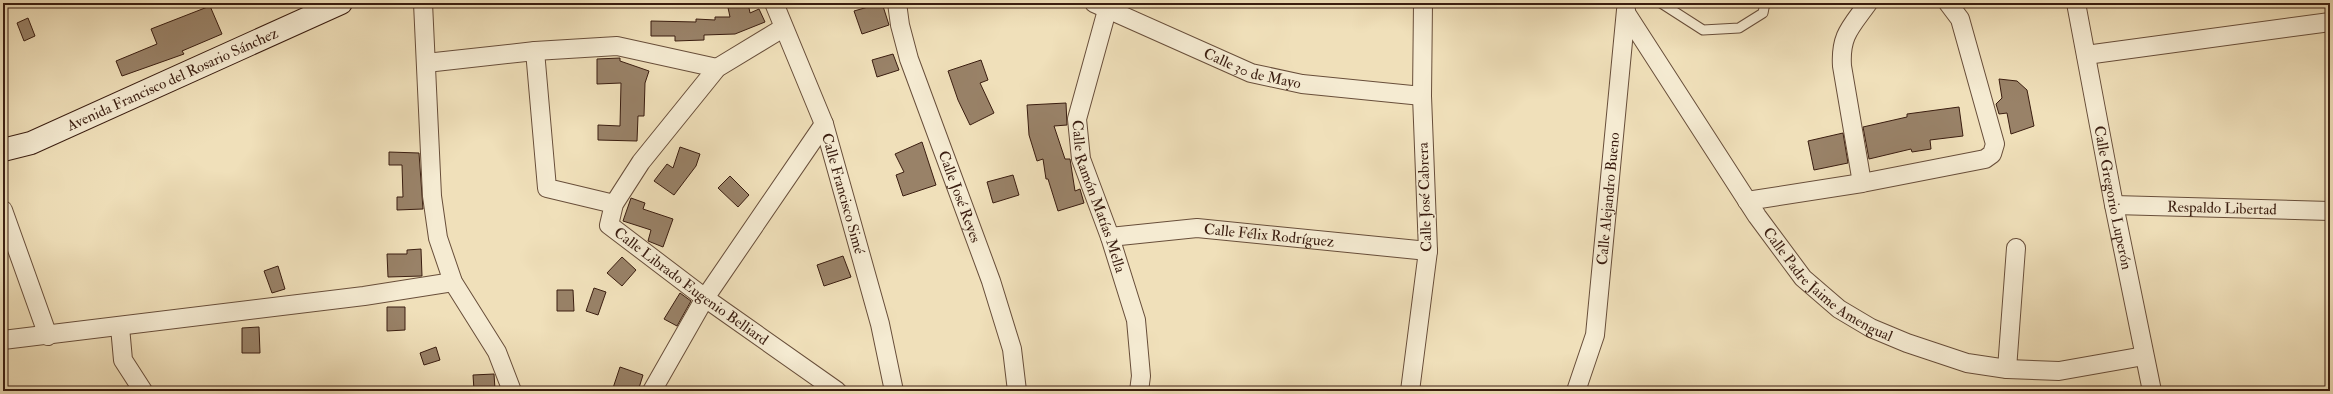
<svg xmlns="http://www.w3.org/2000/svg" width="2333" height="394" viewBox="0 0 2333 394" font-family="'IM FELL Double Pica',serif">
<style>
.building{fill:#998268;stroke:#3a1d10}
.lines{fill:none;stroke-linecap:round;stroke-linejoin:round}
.service-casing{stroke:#684e3a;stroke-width:11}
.minor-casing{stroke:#684e3a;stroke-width:20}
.secondary-casing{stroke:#3a1d10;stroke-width:24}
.service{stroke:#f5ebd2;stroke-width:9}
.minor{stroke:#f5ebd2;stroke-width:18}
.secondary{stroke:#f5ebd2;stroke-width:22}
.labels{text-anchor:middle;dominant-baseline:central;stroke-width:3;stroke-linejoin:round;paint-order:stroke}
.street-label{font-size:15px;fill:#3a1d10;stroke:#f5ebd2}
</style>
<rect width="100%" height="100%" fill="#f0e0ba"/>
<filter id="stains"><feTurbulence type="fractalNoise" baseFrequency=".005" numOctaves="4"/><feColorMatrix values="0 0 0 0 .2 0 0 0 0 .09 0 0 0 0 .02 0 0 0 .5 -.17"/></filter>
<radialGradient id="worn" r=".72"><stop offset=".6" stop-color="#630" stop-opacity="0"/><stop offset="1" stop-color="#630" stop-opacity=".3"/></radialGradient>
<g class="building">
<path d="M727 3H748L750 13 759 9 765 22 735 34 704 35V40L675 41V36H651V21L696 22V19L715 20V17H730Z"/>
<path d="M882 3 889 25 862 34 854 11Z"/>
<path d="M210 6 222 34 182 51 184 54 122 76 116 61 157 44 151 29Z"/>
<path d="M28 18 35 36 24 41 17 23Z"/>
<path d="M893 54 899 70 877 77 872 60Z"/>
<path d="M620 58V61L649 71 645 83 644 116H638L637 141 598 140V125L620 126 621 83 597 84V59Z"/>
<path d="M981 60 988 80 980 83 994 113 970 125 958 100 948 71Z"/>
<path d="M1999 79 2017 81 2027 90 2034 126 2011 134 2007 113 1999 114 1996 104 2002 98Z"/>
<path d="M1066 103 1067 125 1054 126 1065 159H1070L1075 191 1080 189 1084 203 1058 211 1048 179H1046L1043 159 1037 161 1029 135 1027 105Z"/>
<path d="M1959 107 1963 136 1930 140 1931 149 1912 152 1911 149 1869 159 1863 127 1907 117V114Z"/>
<path d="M1843 133 1848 163 1814 170 1808 141Z"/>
<path d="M922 142 936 185 903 196 896 175 904 172 895 154Z"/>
<path d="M680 147 700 154 696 166 674 195 654 181 667 164 673 168Z"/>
<path d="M389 152 419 153 423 209 397 210V197H403L402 165H389Z"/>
<path d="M1013 175 1019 195 993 203 987 182Z"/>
<path d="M730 176 749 195 738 207 718 188Z"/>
<path d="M631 198 645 203 643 209 673 219 663 247 648 241 651 230 623 221Z"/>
<path d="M421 249 422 276 388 277 387 254H407V250Z"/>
<path d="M843 256 851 277 824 286 817 265Z"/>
<path d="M622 257 636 270 622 286 607 273Z"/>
<path d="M278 266 285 289 272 293 264 271Z"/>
<path d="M594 288 606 292 598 315 586 311Z"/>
<path d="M557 290H573L574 311H557Z"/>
<path d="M680 293 691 301 677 326 664 319Z"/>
<path d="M387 307H405V330L387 331Z"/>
<path d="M259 327 260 353H242V328Z"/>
<path d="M436 347 440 360 424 365 420 353Z"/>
<path d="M620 367 643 375 638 391H612Z"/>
<path d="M494 374 495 389 474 390 473 375Z"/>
</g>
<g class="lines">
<g class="service-casing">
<path id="service" d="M1661 3 1703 30 1739 28 1763 13 1765 3"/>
</g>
<g class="minor-casing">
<g id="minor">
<path d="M423 3 432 196 438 238 453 282 497 352 512 391"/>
<path id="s1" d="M774 3 824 124 880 324 894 391"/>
<path id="s2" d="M897 3 900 25 909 59 991 281 1012 349 1017 391"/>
<path id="s3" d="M1094 3 1251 73 1302 84 1422 96"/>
<path id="s4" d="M1109 3 1077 119 1081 159 1110 237 1136 320 1141 376 1139 391"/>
<path id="s5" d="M2076 3 2114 205 2152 391"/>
<path id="s6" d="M1626 13 1757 216 1803 278 1839 309 1871 328 1907 343 1967 363 2007 369 2059 371 2144 356"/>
<path id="s7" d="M783 28 717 68 641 162 614 204 609 225 705 298 837 391"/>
<path d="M535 51 547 188 614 204"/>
<path d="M2086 55 2330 22"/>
<path d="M426 63 535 51 617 46 717 68"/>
<path d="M1862 183 1842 66C1840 35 1851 27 1868 3"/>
<path d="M1747 201 1862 183 1985 159 1992 154 1995 144 1960 19 1948 3"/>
<path id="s8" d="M2114 205 2330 211"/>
<path d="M3 210 48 336"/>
<path id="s9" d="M1110 237 1197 228 1428 251"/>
<path d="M120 327 123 360 143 391"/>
<path d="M3 340 364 296 453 282"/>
<path d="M2007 369 2016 248"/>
<path d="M652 391 705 298 824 124"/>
<path d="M1410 391 1428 251 1422 96 1423 3"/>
<path id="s10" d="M1576 391 1595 335 1626 10"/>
</g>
</g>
<g class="secondary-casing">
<g id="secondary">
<path id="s11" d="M3 150 31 143 341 3"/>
</g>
</g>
<use href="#service" class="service"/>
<use href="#minor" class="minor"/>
<use href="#secondary" class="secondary"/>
</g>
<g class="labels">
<g class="street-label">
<text stroke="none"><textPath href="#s3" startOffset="172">Calle 30 de Mayo</textPath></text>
<text stroke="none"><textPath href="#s11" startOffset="184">Avenida Francisco del Rosario Sánchez</textPath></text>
<text stroke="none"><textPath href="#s1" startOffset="203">Calle Francisco Simé</textPath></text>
<text stroke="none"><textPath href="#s2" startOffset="204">Calle José Reyes</textPath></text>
<text stroke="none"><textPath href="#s4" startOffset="201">Calle Ramón Matías Mella</textPath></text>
<text transform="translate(1425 197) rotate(-92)">Calle José Cabrera</text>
<text stroke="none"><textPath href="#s5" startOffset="198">Calle Gregorio Luperón</textPath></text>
<text stroke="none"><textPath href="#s10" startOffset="196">Calle Alejandro Bueno</textPath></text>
<text stroke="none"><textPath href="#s8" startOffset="108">Respaldo Libertad</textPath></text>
<text stroke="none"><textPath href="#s9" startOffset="160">Calle Félix Rodríguez</textPath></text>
<text stroke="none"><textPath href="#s6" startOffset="342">Calle Padre Jaime Amengual</textPath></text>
<text stroke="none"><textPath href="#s7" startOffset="372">Calle Librado Eugenio Belliard</textPath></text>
</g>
</g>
<rect width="2333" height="394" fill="none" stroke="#f0e0ba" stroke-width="16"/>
<rect x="4" y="4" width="2325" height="386" fill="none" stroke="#3a1d10" stroke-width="2"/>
<rect x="8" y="8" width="2317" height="378" fill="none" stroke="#3a1d10"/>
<rect width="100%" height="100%" filter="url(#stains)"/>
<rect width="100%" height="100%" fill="url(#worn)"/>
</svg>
